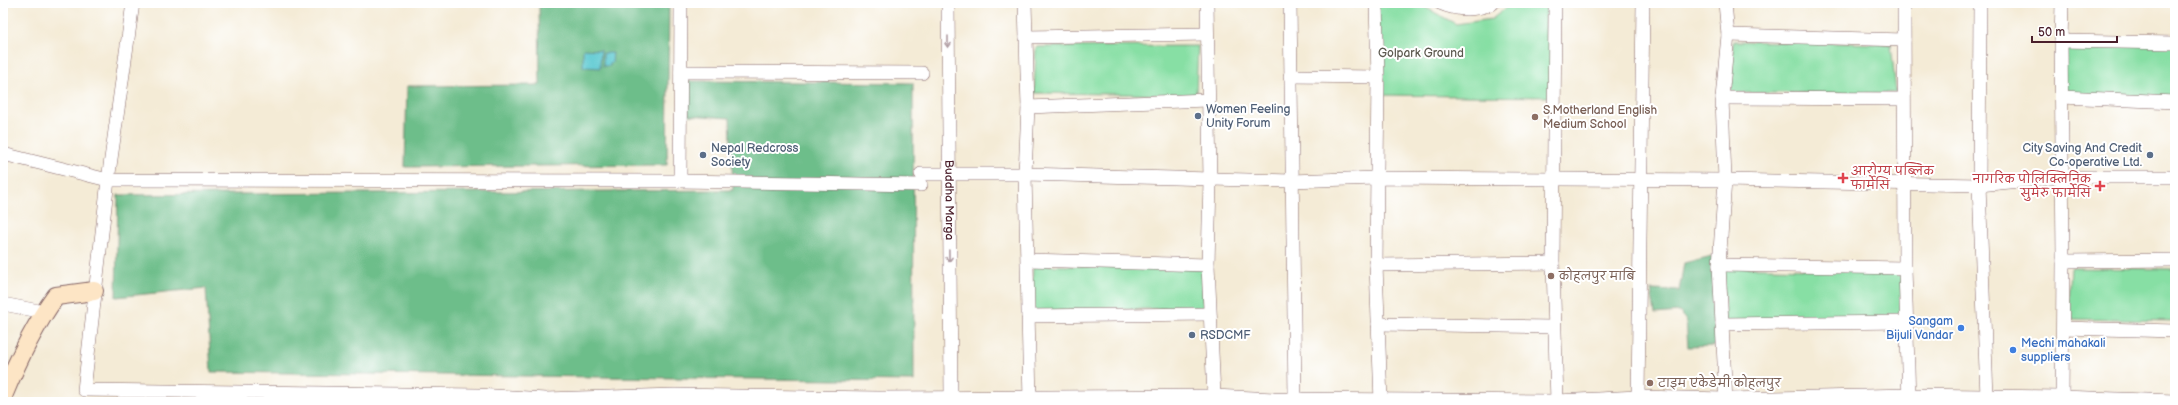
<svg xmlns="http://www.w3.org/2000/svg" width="2178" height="405" font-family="'Balsamiq Sans','Playpen Sans Deva',sans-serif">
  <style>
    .green { fill: #87dfa4; stroke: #687f68 }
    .forest { fill: #6dbe8a; stroke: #5c6e5a }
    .water { fill: #5cc9d1; stroke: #53747e }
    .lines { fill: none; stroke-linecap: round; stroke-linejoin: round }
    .street-casing { stroke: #866667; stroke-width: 14 }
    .secondary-casing { stroke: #866667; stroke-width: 20 }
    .street { stroke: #fff; stroke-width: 13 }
    .secondary { stroke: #fde5c5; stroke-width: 18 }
    .oneway { stroke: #ae9aa0 }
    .service-dot { fill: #5c6f8a; stroke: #fff; stroke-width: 1.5 }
    .education-dot { fill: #8d6e63; stroke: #fff; stroke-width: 1.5 }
    .health-dot { fill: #e0444e; stroke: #fff; stroke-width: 1.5 }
    .shop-dot { fill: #3f7fe0; stroke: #fff; stroke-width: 1.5 }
    .labels { text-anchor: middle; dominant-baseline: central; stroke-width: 4; stroke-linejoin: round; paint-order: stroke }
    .park-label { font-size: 12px; fill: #5c594f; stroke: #fff }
    .service-label { font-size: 12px; fill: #4e5e75; stroke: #fff; text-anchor: start }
    .education-label { font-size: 12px; fill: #785e54; stroke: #fff; text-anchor: start }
    .health-label { font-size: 12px; fill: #be3a42; stroke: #fff; text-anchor: start }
    .street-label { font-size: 12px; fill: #4a1f2b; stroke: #fff }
    .shop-label { font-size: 12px; fill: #366cbe; stroke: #fff; text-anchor: end }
  </style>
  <rect width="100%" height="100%" fill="#fff"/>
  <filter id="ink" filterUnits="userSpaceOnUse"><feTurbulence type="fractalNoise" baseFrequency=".025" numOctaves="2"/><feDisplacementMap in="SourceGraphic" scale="8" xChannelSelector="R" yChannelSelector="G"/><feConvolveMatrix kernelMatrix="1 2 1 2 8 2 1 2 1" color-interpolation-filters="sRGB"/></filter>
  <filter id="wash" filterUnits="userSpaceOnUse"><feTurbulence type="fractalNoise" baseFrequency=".012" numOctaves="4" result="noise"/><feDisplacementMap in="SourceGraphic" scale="16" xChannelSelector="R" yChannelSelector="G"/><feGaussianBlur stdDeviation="0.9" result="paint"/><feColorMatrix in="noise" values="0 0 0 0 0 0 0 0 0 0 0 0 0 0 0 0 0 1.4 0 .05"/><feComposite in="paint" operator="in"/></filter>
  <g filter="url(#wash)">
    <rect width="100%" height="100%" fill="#f4ebd6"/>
    <path class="green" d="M1378,3h39l39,21 36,-5 20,-16h41l1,94 -177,-2z
      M1733,41l158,3 5,49h-165z
      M2061,41l114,2v59l-114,-5z
      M1198,46l-2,49 -162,-2 2,-46z
      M1033,265l169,4 2,39 -173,3z
      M1723,267l179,4 2,48 -179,4z
      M2071,268l104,1v52l-107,-2z"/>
    <path class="forest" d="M539,3h130l-2,162 -262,2 2,-81 133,-1z
      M689,81l224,2 1,298 -703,-9 -5,-84 -90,9 2,-102 615,-5 -3,-72 -42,-3z
      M1712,256c9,28 10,62 2,90l-26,1 -2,-28 -7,-7 -24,2 -4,-24 28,1 5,-28z"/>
    <path class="water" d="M583,49l18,1 -1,18 -17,-1z
      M603,53h10l-1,10h-2v3h-7z"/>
  </g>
  <g filter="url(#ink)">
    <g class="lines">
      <defs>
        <g id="street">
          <path d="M133,3l-25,177 -24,210 394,5 68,4 128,-4 204,3 336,-2 60,3 283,2 81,-4 88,2 184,-4 151,2 114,4"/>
          <path id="s1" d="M948,3l3,394"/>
          <path d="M1025,3l3,104 -3,67 5,228"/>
          <path d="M1207,3l3,177 -2,85 6,131"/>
          <path d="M1290,3l5,396"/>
          <path d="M1376,3l2,74 -2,188 5,137"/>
          <path d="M1440,3c18,8 35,8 53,0"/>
          <path d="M1555,3l-2,260 4,139"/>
          <path d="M1725,3l3,32 -6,63 3,82 -6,85 7,137"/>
          <path d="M1904,3l1,265 4,134"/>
          <path d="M1980,3l-1,182 8,212"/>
          <path d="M1728,35l176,5"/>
          <path d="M1026,37l181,-3"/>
          <path d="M2061,41l114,2"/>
          <path d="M681,72l241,1"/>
          <path d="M1290,76l88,1"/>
          <path d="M2061,97l114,5"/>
          <path d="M1722,98l181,1"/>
          <path d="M1028,107l179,-7"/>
          <path d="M3,154l105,26 572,1 241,4"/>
          <path d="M921,174h104l266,7 85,-3 349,2 254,5 83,-8h113"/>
          <path d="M680,181l1,-178"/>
          <path d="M1028,260l180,5"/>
          <path d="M2063,261l112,-1"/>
          <path d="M1376,265l177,-2"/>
          <path d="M1719,265l186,3"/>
          <path d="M3,304l41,8"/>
          <path d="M1028,316l181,-2"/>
          <path d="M1378,324l176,3"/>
          <path d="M1722,324l184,-2"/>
          <path d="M2063,328l112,3"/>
          <path d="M1638,397l5,-394"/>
          <path d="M2062,402l1,-141 -2,-220 1,-38"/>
        </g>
        <path id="secondary" d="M3,396c14,-34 31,-70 53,-100l38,-5"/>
      </defs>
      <use href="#street" class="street-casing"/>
      <use href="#secondary" class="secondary-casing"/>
      <use href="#street" class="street"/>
      <use href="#secondary" class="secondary"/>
    </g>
    <defs><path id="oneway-shaft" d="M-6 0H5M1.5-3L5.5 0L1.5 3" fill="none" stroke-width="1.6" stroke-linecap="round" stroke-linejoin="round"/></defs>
    <g class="oneway">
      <use href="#oneway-shaft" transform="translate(948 42) rotate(90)"/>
      <use href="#oneway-shaft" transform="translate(949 256) rotate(89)"/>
    </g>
  </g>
  <g class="service-dot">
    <circle cx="1198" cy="116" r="4"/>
    <circle cx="703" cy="155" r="4"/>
    <circle cx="2150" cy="155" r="4"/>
    <circle cx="1192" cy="335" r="4"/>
  </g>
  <g class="education-dot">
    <circle cx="1535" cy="117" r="4"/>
    <circle cx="1551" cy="276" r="4"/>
    <circle cx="1650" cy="383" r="4"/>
  </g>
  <g class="health-dot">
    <path d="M1841 172h4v4h4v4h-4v4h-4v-4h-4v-4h4z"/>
    <path d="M2098 180h4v4h4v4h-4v4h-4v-4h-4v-4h4z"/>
  </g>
  <g class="shop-dot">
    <circle cx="1961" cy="328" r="4"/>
    <circle cx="2013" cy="350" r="4"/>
  </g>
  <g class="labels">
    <g class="park-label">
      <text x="1421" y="53">Golpark Ground</text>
    </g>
    <g class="service-label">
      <text x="1206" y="109">Women Feeling<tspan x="1206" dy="14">Unity Forum</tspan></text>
      <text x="711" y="148">Nepal Redcross<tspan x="711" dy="14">Society</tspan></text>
      <text x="2142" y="148" text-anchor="end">City Saving And Credit<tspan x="2142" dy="14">Co-operative Ltd.</tspan></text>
      <text x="1200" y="335">RSDCMF</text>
    </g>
    <g class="education-label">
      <text x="1543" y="110">S.Motherland English<tspan x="1543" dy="14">Medium School</tspan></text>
      <text x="1559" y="276">कोहलपुर माबि</text>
      <text x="1658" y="383">टाइम एकेडेमी कोहलपुर</text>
    </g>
    <g class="health-label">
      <text x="1851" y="171">आरोग्य पब्लिक<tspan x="1851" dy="14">फार्मेसि</tspan></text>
      <text x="2091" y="179" text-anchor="end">नागरिक पोलिक्लिनिक<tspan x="2091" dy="14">सुमेरु फार्मेसि</tspan></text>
    </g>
    <g class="street-label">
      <text stroke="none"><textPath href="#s1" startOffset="197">Buddha Marga</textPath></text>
    </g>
    <g class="shop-label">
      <text x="1953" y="321">Sangam<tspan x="1953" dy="14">Bijuli Vandar</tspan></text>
      <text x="2021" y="343" text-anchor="start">Mechi mahakali<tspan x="2021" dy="14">suppliers</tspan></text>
    </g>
  </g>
  <rect width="2178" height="405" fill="none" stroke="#fff" stroke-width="16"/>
  <path d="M2032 36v6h85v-6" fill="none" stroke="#4a1f2b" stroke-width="2"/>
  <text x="2038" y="36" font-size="12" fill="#4a1f2b" stroke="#ffffff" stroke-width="3" paint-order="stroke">50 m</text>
</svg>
